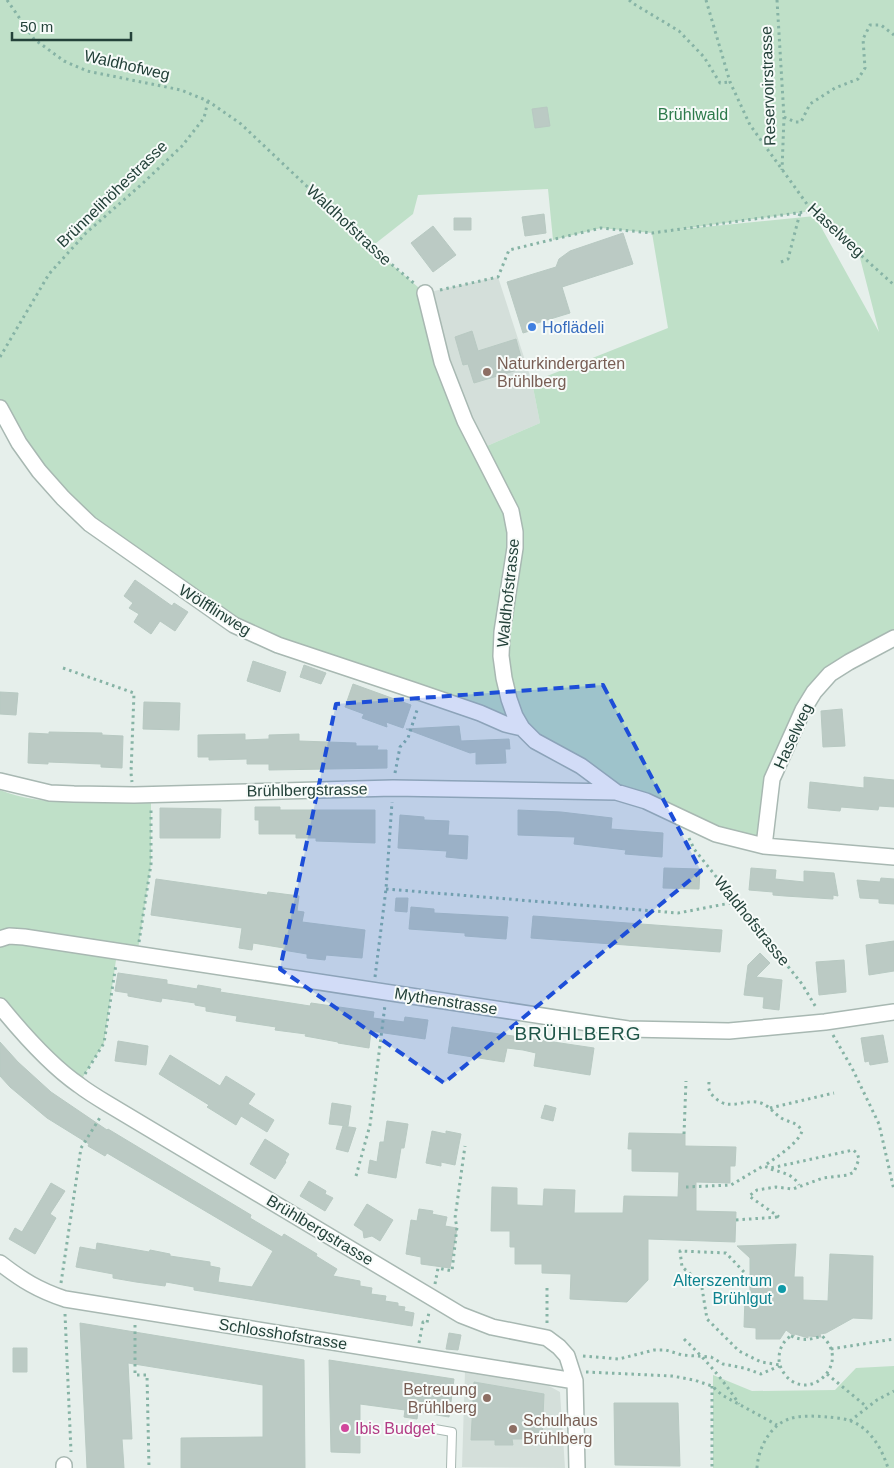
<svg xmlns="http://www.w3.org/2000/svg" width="894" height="1468" font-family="Helvetica,sans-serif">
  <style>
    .built { fill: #d4dfda }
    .green { fill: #bfe0c8; fill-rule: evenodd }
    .building { fill: #bbcac4; stroke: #b8c9c2 }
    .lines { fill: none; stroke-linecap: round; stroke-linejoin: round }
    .service-casing { stroke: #a8b8b2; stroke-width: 10 }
    .minor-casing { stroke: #a8b8b2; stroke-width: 18 }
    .path { stroke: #86b3a5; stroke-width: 3; stroke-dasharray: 2.5 4; stroke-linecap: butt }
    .service { stroke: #fff; stroke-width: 8 }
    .minor { stroke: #fff; stroke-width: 15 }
    .marked { fill: #1d4ed8; fill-opacity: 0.2; stroke: #1d4ed8; stroke-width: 4; stroke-dasharray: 10 6; stroke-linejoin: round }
    .shop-dot { fill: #3f7fe0; stroke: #f7fbf9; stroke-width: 2 }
    .education-dot { fill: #8d6e63; stroke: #f7fbf9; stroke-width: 2 }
    .culture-dot { fill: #0f9aa8; stroke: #f7fbf9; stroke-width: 2 }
    .hotel-dot { fill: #d1479c; stroke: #f7fbf9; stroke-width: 2 }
    .labels { text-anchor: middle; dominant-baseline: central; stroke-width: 4; stroke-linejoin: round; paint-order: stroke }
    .street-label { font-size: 16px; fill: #24423a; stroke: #f7fbf9 }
    .park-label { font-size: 16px; fill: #2d7a4b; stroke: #f7fbf9 }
    .shop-label { font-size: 16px; fill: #366cbe; stroke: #f7fbf9; text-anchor: start }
    .education-label { font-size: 16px; fill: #785e54; stroke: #f7fbf9; text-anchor: start }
    .culture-label { font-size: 16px; fill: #0d838f; stroke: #f7fbf9; text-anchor: end }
    .hotel-label { font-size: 16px; fill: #b23c85; stroke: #f7fbf9; text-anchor: start }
    .quarter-label { font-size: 19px; letter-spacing: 1px; fill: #1f5548; stroke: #f7fbf9 }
  </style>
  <rect width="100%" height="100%" fill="#e6efeb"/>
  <path class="built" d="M498,277l34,105 8,41 -60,26 -55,-156z
    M465,1371l84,15 11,6 5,76 -103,-1z"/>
  <path class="green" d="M0,0h894v638l-64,36 -58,105 -8,67 -85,-29 -144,-76 -279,-106 -193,-137 -63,-90zM548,189l5,51 48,-12 51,5 16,95 -136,54 8,41 -60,26 -55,-156 -54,-46 42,-33 5,-19zM812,211l45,35 22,86 -64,-116 -141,14z
    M0,790c48,19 101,11 151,3v71l-14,92 -20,-3 -13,90 -26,42 -78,-79z
    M894,1366v102h-181v-93l39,16 83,-1 21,-22z"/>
  <path class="building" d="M547,107l3,19 -15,2 -3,-19z
    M544,214l2,19 -21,3 -3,-19z
    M454,218h17v12h-17z
    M433,226l23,29 -23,17 -22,-29z
    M623,233l10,31 -71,23 8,26 -36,11 2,5 -13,4 -16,-51 49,-15 3,-8 11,-8z
    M472,331l6,20 38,-12 8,29 -50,15 -6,-19 -5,1 -8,-28z
    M135,580l37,26 2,-3 14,9 -13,19 -15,-10 -9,13 -17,-12 5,-8 -10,-6 4,-5 -9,-7z
    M253,661l33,11 -6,20 -33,-11z
    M304,665l22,8 -5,11 -21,-7z
    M353,684l58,21 -8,23 -17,-6 1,5 -25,-9 2,-4 -19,-7z
    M0,692l18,1 -2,22 -16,-1z
    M144,702l36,1 -1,27 -36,-1z
    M842,709l3,37 -22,1 -2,-36z
    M459,726l2,15 48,-2 1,10h-5l1,14 -30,1v-12l-6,1 -64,-24z
    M49,732l53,1v2l21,1 -1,32 -21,-1v-3l-53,-2v2l-20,-1 1,-30 20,1z
    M245,734v6l24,-1v-4l30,-1v7l57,2v3h22l-1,4h10v18l-118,2v-6h-22v-5l-38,1v-3h-11v-22z
    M864,777l30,3v27l-15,-1 -1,4 -37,-3 -1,4 -32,-3 2,-26 54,6z
    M255,807h25v3h95v33l-59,-2v-3h-20v-4h-37v-14h-4z
    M160,808l61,1 -1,29h-60z
    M518,810l43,2 51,6 -1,11 52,4 -1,24 -37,-3 1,-4 -52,-6 1,-7 -57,-2z
    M400,815l24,2v3l25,1 -1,14 20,1 -1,23 -21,-2 1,-6 -49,-3z
    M664,868l36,1 -1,20 -36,-1z
    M751,868l25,2 -1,9 29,3v-11l30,2 4,23 -5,-1v4l-48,-3 -12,-1v-3l-24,-2z
    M881,878l13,1v25l-15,-1v-4l-19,-1 -3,-18 23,2z
    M156,879l111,16 1,-3 31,4 -2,15 7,1 -2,10 63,8 -3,28 -36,-3 -1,5 -18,-2v-4l-24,-4 1,-2 -31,-5 -1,7 -13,-2 3,-20 -91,-13z
    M396,898h12l-1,14 -12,-1z
    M411,907l23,2v4l74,4 -2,22 -41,-3v-3l-56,-4z
    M533,916l189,14 -2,22 -189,-14z
    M894,941v30l-25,4 -3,-30z
    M760,953l10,10 -14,14 26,3 -3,30 -16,-2 1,-11 -20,-2 4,-30z
    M844,960l2,32 -27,3 -3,-33z
    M118,973l49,7v4l30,5 1,-4 23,4 -1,3 90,14 1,-3 63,9 -1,6 31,4 1,-5 23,3 -3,19 -54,-8 -2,17 -31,-5v-1l-33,-6 1,-2 -31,-4 1,-3 -40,-6 1,-5 -31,-5v-4l-11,-2v-2l-33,-5 -1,4 -33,-6v-3l-13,-2z
    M452,1027l142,21 -4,27 -56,-9 2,-13 -13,-3 -16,-2 -3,14 -56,-9z
    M883,1035l5,27 -18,3 -1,-4 -4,1 -4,-24z
    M118,1041l30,5 -2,19 -31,-4z
    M0,1042l18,20 33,30 56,38 1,-1 143,86 -1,3 32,19 2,-3 33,20 -1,2 21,13 -4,7 27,5v5l12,2 -1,6 15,2 -1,5 13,2v3l7,1 -1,4 10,2 -2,13 -218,-36v-3l-28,-5 -1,4 -29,-4 -23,-4v-4l-37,-7 4,-20 16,3 1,-7 52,9 1,-2 20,4v2l40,6v4l10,2 -2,14 34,5 21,-36 -166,-98 -2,3 -17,-10 1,-2 -42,-26 -37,-31 -10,-11z
    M170,1055l50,31 6,-10 29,18 -7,10 26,16 -7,12 -26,-16 -5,9 -29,-18 2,-2 -50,-31z
    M332,1103l19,3 -3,20 -19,-2z
    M545,1105l11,3 -3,13 -12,-3z
    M387,1121l21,3 -4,24h-3l-5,30 -28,-5 2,-13 7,2 3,-20h4z
    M343,1126l13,2 -8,24 -12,-3z
    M432,1131l14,3v-3l15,3 -6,31 -14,-3v4l-15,-3z
    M629,1133l56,1v12l51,1 -1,19h-5v17l-34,-1v29l40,1 -1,30 -87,-3v41l-21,22 -57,-3 1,-25 -29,-1v-9h-27v-17h-5v-16h-19l1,-44 25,1v17l26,1 1,-17 31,1 -1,23h49l1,-17 54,1 1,-25 -47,-1v-22h-4z
    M265,1139l24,15 -4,7 1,1 -11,17 -25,-15z
    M309,1181l17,10 -1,3 8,4 -8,13 -25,-15z
    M51,1183l14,8 -15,23 6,4 -21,36 -26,-15 6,-11 7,4z
    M367,1204l26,16 -13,21 -8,-5 -8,2 -1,-7 -9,-6z
    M419,1209l14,2 -1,3 15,3 -2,9 12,2 -7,40 -29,-4v-7l-15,-3 5,-34 6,1z
    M796,1244l-2,33h9v23l25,1 2,-47 43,2 -1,63 -19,-1 -27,15 -6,1 1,3 -13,-1v2l-13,-4 -1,2 -8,-6 -6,9h-24v-11l-12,-1 1,-31 5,1v-39l-13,-12z
    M80,1323l224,37 1,108h-124v-30l82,-1v-52l-135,-22 4,76h-10l2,29h-37z
    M449,1333l12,2 -3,15 -12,-1z
    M13,1348h14v24h-14z
    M329,1360l125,19 -5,38 -31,-5 -1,7 -13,-2 1,-7 -45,-6v49l-29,-1z
    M474,1382l70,12 -2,45h-30l1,6h-18v-5h-24z
    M614,1403h64l2,63 -65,-1z"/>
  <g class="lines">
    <defs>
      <path id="service" d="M435,1429l17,3 -1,36"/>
      <path id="minor" d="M425,293l17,69 23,59 46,90 4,21v16l-13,84 -1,24 3,22 5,21 6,17 7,12 13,13 46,25 35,26 30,9 70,33 48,12 130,11
        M0,408l19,35 20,28 24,27 27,26 144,101 44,20 135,45 67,23 25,11 17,4
        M0,781l50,12 24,1 60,1 259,-7 223,4
        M764,846l8,-67 31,-69 11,-18 16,-18 19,-12 45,-24
        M0,939l9,-3 15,1 604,92 101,2 96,-9 69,-10
        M0,1006c22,27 50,59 79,79 9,7 19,13 29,19l353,211 31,12 55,11 12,9 8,9 8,25 2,87
        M0,1263c22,17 38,27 65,36l510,82
        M64,1465v3"/>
    </defs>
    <use href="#service" class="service-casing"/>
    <use href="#minor" class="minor-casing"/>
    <path class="path" d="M7,0l27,39 30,22 23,10 94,19 27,11 33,23 130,123 44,37
      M629,0l5,4 45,27 25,26 16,26 10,-1
      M706,0l24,82 20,43 62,86 82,74
      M777,0l7,117 -2,53
      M784,117l11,5h6l9,-18 25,-16 23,-9 7,-11 -2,-29 7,-14h11l13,10
      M781,262l7,-3 12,-46
      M440,290l58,-13 11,-27 92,-22 51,5 160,-22
      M0,357l49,-83 37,-41 56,-49 40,-38 22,-28 4,-17
      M63,668l71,25 -3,80 1,9
      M395,773l5,-26 8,-9 10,-31
      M689,838l5,11 108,135 15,25
      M386,889l292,24 58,-11
      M139,942l12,-78v-55
      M375,977l11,-88 6,-87
      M833,1035l19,33 27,56 15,66
      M85,1074l19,-31 12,-79
      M709,1082c0,2 -1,5 0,7 1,6 11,14 17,15 12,2 23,-5 35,-1 9,3 14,12 22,16 8,4 14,3 19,12 -4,13 -27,27 -38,35
      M770,1108l64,-15
      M684,1134l2,-53
      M771,1169c12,4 22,5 28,16
      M356,1176l14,-51 15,-120
      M686,1187l45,-2 32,-19 7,2 10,-2 73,-16 4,3 2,6 -5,13 -6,3 -25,3 -30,11 -17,-2 -19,3 -8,6 30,21
      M736,1220l42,-3
      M744,1272l-18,-19 -46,-2 2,16 11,9 9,12 5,31 32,32 22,11 19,3
      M61,1283l20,-135 20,-32
      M435,1284l3,-16 14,3 5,-44 -2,-9 10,-72
      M65,1314l6,138
      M547,1323v-37
      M135,1325v50h12l2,93
      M791,1336c11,5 19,4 31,0 30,27 -12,67 -36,40 -4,-5 -7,-11 -7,-17 0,-10 4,-18 12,-23z
      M684,1339c22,21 38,39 55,65
      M419,1343l4,-21 4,1 2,-11
      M831,1349l63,-10
      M583,1356l36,3 35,-9h12l16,5 29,2 12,7 21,4 17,6 18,-8
      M586,1372l86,4 22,4 18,6 10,9 55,30
      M827,1374l40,33
      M712,1386v82
      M850,1421l27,-21 17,-9
      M757,1468c1,-19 13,-43 32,-49 11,-4 27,-3 39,-2 7,1 16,1 23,4 20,8 31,28 37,47"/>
    <use href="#service" class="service"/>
    <use href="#minor" class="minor"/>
  </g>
  <path class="marked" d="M603,685l98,186 -257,212 -164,-114 56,-265z"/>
  <circle class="shop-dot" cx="532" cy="327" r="5"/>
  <g class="education-dot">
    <circle cx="487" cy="372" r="5"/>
    <circle cx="487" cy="1398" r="5"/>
    <circle cx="513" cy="1429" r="5"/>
  </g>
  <circle class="culture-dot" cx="782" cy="1289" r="5"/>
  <circle class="hotel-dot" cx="345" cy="1428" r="5"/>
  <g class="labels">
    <g class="street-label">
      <text transform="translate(127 65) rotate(13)">Waldhofweg</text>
      <text transform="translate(768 86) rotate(-92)">Reservoirstrasse</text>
      <text transform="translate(112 194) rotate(-44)">Brünnelihöhestrasse</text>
      <text transform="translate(349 225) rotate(43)">Waldhofstrasse</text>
      <text transform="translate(836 230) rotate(43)">Haselweg</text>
      <text transform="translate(508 593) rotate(-84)">Waldhofstrasse</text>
      <text transform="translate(215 610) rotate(32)">Wölfflinweg</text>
      <text transform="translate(793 736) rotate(-65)">Haselweg</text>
      <text transform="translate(307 790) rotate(-1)">Brühlbergstrasse</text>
      <text transform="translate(752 921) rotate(51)">Waldhofstrasse</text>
      <text transform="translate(446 1001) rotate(9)">Mythenstrasse</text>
      <text transform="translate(320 1230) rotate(31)">Brühlbergstrasse</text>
      <text transform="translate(283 1334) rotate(9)">Schlosshofstrasse</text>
    </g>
    <g class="park-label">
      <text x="693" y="114">Brühlwald</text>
    </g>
    <g class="shop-label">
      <text x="542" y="327">Hoflädeli</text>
    </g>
    <g class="education-label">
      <text x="497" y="363">Naturkindergarten<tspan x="497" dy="18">Brühlberg</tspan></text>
      <text x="477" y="1389" text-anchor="end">Betreuung<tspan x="477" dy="18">Brühlberg</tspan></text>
      <text x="523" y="1420">Schulhaus<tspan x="523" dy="18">Brühlberg</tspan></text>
    </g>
    <g class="culture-label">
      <text x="772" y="1280">Alterszentrum<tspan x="772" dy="18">Brühlgut</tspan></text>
    </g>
    <g class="hotel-label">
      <text x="355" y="1428">Ibis Budget</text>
    </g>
    <g class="quarter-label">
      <text x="578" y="1033">BRÜHLBERG</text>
    </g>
  </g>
  <path d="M12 32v8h119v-8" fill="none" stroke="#24423a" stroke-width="2.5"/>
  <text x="20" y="32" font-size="15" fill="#24423a" stroke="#f7fbf9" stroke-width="4" paint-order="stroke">50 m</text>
</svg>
